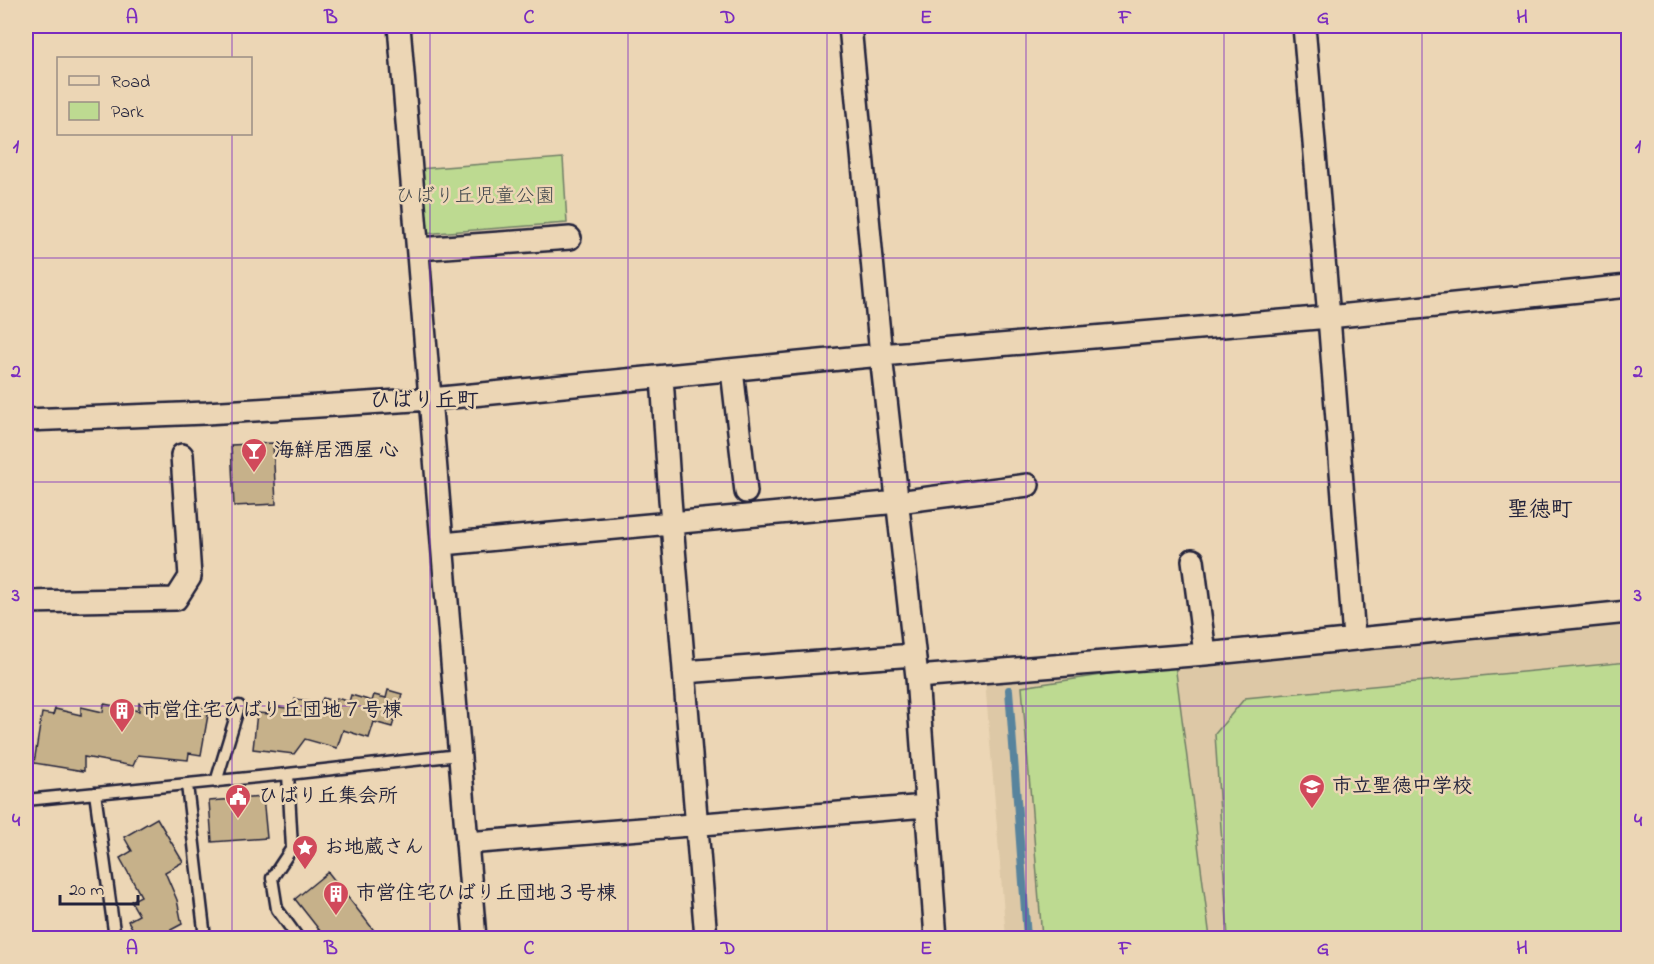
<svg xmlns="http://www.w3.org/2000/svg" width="1654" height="964" font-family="'Indie Flower','Klee One',sans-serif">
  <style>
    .built { fill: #ddc8a6 }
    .green { fill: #bdda91; stroke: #707e66; stroke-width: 1.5 }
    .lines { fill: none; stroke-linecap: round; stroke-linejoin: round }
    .stream { stroke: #59849d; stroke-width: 8 }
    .building { fill: #c6b18a; stroke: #22223b; stroke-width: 1.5 }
    .lane-casing { stroke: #22223b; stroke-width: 15 }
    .street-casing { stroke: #22223b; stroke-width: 26 }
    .lane { stroke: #ecd6b5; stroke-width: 10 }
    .street { stroke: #ecd6b5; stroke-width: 21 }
    .grid { fill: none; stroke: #7b2cbf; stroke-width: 1.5; stroke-opacity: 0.55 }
    .labels { text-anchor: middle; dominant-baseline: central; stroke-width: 5; stroke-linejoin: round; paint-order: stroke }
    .park-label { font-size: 20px; fill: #41474c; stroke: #ecd6b5 }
    .poi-label { font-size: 20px; font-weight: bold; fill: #22223b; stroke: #ecd6b5; text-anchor: start }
    .quarter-label { font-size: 22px; font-weight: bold; fill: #22223b; stroke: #ecd6b5 }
    .neatline { fill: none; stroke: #7b2cbf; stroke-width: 2 }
    .grid-label { font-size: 20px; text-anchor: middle; font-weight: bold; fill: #7b2cbf }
  </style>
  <rect width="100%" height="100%" fill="#ecd6b5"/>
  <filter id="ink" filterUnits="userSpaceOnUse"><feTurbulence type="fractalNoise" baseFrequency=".0167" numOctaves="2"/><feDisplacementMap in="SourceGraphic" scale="12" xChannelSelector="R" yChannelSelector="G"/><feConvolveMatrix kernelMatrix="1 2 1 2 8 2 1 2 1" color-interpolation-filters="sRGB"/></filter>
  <g filter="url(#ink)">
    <path class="built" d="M1628,624v314h-622l-21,-257z"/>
    <path class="green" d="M563,158l4,65 -144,11 -5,-65z
      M1628,662v276h-400l-13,-204 30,-36z
      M1175,664l35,274h-168l-20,-251z"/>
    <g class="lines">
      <path class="stream" d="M1009,690l18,248"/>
    </g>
    <path class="building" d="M273,443l3,61 -42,2 -3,-61z
      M388,690l14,4 -10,33 -18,-5 -5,16 -26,-8 -6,18 -32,-9 -11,15 -41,-5 4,-36 13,1 1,-8 23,3 1,-10 26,3 2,-4 13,4 1,-4 12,4 2,-7 21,6 2,-6 12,3z
      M162,701l47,8 -8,46 -12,-2 -1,7 -50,-5 -5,11 -49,-9v14l-50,-8 8,-50 11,2 2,-6 26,6v-8l22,5 1,-8 35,7v-8l21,8z
      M263,797l4,41 -55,4 -3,-41z
      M157,818l26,44 -18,10 12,28 5,24 -15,8 1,6h-30l-10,-17 11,-6 -8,-14 10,-5 -21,-38 12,-7 -8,-14z
      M328,872l52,66h-46l-2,-3 -8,1 -29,-37z"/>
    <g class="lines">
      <defs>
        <path id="lane" d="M216,782l23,-76
          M187,785l18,153
          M95,793l20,145
          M26,800l262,-26
          M298,938l-21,-29 -5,-31 20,-30 -4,-74 171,-19"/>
        <path id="street" d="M399,26l76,912
          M850,26l31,329 36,322 19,261
          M1304,26l25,291 25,321
          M418,249l152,-11
          M732,370l14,122
          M662,377l8,122 36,439
          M26,420l180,-7 225,-14 450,-44 448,-38 299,-31
          M443,544l455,-42 130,-17
          M1193,560l12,94
          M26,602l150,-3 14,-22 -8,-122
          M684,672l230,-17
          M917,677l288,-23 423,-42
          M467,843l459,-37"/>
      </defs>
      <use href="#lane" class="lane-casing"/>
      <use href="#street" class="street-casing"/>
      <use href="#lane" class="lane"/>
      <use href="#street" class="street"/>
    </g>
  </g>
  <path class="grid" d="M232,26v32M430,26v912M628,26v912M827,26v912M1026,26v912M1224,26v912M1422,26v912M232,134v804M26,258h1602M26,482h1602M26,706h1602"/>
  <defs>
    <symbol id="bar-pin" viewBox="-11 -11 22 30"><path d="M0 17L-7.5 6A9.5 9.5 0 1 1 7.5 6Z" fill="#d1495b" stroke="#ecd6b5"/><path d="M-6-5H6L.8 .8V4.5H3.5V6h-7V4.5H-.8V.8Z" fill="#fff"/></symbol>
    <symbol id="building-pin" viewBox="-11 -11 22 30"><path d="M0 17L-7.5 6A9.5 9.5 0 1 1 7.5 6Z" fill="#d1495b" stroke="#ecd6b5"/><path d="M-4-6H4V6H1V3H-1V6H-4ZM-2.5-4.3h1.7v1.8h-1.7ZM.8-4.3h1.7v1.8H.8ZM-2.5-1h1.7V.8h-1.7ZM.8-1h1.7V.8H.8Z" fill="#fff"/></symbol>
    <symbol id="school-pin" viewBox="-11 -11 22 30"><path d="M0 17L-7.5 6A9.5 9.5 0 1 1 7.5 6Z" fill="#d1495b" stroke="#ecd6b5"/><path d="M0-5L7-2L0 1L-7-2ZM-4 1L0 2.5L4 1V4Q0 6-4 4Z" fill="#fff"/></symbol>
    <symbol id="civic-pin" viewBox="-11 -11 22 30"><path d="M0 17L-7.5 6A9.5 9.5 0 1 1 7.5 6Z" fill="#d1495b" stroke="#ecd6b5"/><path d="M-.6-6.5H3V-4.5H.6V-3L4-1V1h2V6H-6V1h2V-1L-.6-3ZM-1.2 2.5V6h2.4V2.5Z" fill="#fff"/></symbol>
    <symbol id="sight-pin" viewBox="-11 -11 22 30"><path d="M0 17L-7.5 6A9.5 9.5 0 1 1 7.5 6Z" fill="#d1495b" stroke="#ecd6b5"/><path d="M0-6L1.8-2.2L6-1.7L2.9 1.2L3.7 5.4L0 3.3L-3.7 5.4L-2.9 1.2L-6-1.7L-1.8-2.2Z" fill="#fff"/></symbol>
  </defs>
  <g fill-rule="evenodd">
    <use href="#bar-pin" x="239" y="436" width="30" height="40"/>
    <use href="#building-pin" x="107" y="696" width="30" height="40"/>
    <use href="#school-pin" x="1297" y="772" width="30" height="40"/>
    <use href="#civic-pin" x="223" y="782" width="30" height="40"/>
    <use href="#sight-pin" x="290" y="833" width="30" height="40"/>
    <use href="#building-pin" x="321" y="879" width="30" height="40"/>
  </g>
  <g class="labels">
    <g class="park-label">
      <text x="475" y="197">ひばり丘児童公園</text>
    </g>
    <g class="poi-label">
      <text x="274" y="451">海鮮居酒屋 心</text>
      <text x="142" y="711">市営住宅ひばり丘団地７号棟</text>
      <text x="1332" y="787">市立聖徳中学校</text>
      <text x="258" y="797">ひばり丘集会所</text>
      <text x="324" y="848">お地蔵さん</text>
      <text x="356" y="894">市営住宅ひばり丘団地３号棟</text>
    </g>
    <g class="quarter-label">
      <text x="424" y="402">ひばり丘町</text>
      <text x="1540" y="511">聖徳町</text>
    </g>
  </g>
  <rect width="1654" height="964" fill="none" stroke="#ecd6b5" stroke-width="66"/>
  <rect x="57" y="57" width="195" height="78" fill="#ecd6b5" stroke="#9b8e84" stroke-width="1.5"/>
  <rect x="69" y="76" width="30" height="9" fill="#ecd6b5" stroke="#9b8e84" stroke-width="1.5"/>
  <text x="111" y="87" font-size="18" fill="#22223b">Road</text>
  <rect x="69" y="102" width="30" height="18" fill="#bdda91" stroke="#9b8e84" stroke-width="1.5"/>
  <text x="111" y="117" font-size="18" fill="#22223b">Park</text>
  <path d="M60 895v9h78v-9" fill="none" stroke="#22223b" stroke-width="3"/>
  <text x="69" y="895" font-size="18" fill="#22223b" stroke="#ecd6b5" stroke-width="4.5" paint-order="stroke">20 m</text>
  <rect x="33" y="33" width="1588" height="898" class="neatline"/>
  <g class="grid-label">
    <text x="132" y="23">A</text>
    <text x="331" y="23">B</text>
    <text x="529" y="23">C</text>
    <text x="728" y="23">D</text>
    <text x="926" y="23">E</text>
    <text x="1125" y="23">F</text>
    <text x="1323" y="23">G</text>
    <text x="1522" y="23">H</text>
    <text x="16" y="152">1</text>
    <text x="1638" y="152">1</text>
    <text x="16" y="377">2</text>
    <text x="1638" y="377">2</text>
    <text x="16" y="601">3</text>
    <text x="1638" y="601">3</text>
    <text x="16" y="826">4</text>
    <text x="1638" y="826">4</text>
    <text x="132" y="954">A</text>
    <text x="331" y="954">B</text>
    <text x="529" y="954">C</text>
    <text x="728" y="954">D</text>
    <text x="926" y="954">E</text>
    <text x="1125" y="954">F</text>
    <text x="1323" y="954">G</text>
    <text x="1522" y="954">H</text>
  </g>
</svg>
